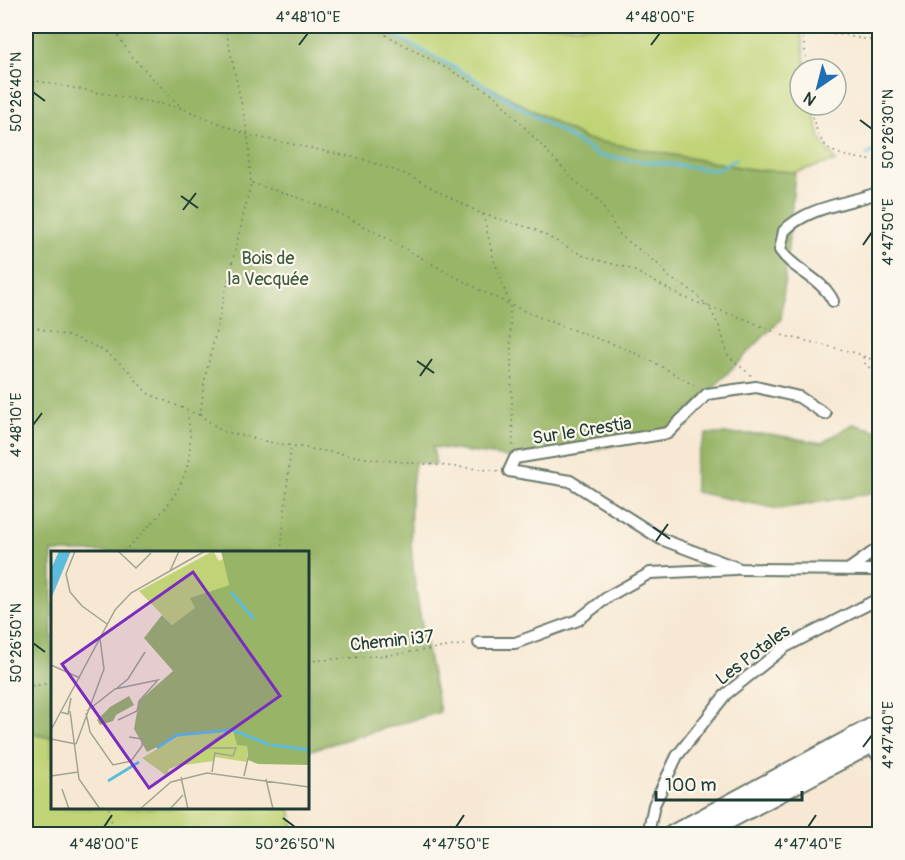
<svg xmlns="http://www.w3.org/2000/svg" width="905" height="860" font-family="Pangolin,sans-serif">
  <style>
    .green { fill: #c0d376; stroke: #708855; stroke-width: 1.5 }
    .forest { fill: #98b567; stroke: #5c794e; stroke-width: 1.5 }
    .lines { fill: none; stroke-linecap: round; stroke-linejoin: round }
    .stream { stroke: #5dbcdc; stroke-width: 3 }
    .street-casing { stroke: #6b796c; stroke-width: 14 }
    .primary-casing { stroke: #6b796c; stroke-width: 20 }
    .path { stroke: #6b796c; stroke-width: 1.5; stroke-dasharray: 1.5 4.5; stroke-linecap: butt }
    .street { stroke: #fff; stroke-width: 10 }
    .primary { stroke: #fff; stroke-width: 16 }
    .ticks { fill: none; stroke: #1f3d34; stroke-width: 2 }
    .labels { text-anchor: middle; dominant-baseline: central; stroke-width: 4.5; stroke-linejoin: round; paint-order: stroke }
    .park-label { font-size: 18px; fill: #3f5b41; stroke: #fbf7ec }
    .street-label { font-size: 18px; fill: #1f3d34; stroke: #fbf7ec }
    .inset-river { fill: none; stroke: #5dbcdc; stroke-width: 3 }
    .inset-road { fill: none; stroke: #a1a493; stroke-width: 1.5 }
    .view { fill: #7b2cbf; fill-opacity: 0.15; stroke: #7b2cbf; stroke-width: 3 }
    .inset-edge { fill: none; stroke: #1f3d34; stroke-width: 3 }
    .neatline { fill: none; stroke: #1f3d34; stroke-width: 2 }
    .ticks-label { font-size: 15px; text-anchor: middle; fill: #1f3d34 }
  </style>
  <rect width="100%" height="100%" fill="#fbf7ec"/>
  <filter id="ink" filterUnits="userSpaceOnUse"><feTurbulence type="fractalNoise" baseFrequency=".0167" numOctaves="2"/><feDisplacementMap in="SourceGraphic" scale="12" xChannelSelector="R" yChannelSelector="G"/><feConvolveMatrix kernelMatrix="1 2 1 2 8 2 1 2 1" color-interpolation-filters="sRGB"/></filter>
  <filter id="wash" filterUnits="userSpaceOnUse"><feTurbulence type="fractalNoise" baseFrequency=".008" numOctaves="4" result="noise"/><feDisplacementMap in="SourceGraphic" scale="24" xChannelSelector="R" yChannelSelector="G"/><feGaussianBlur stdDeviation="1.35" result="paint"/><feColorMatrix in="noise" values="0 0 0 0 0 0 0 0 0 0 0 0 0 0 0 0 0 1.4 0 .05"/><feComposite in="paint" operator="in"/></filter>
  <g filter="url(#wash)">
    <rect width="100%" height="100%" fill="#f7e8d3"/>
    <path class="green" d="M378,26h422l6,43h-6v36h13l7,33 16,23 -41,11 -40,-2 -170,-31z
      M26,733l26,5v70h238l5,26h-269z"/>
    <path class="forest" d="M26,26h352l207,113 170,31 40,2 -14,147 -113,114 -93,21 -60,4 -82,-11 3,18 -21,-3c-14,89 7,163 25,250l-132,39v-199h-256v186l-26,-5z
      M853,424l26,7v61l-100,17 -84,-17v-29l11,-29h63l53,9z"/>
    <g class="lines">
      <path class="stream" d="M378,26l90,49 132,81 116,14 20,-11
        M867,155l13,-8"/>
    </g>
  </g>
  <g filter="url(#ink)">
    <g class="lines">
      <defs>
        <path id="street" d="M800,26l1,1
          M833,301c-11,-23 -39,-30 -53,-51l4,-19c24,-25 64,-27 96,-39
          M825,414l-26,-17 -43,-10 -49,7 -39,39 -153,25 -6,13 61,10 91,58 79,30 132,1 8,-2
          M848,570l32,-23
          M479,643h36l63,-23 31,-24 41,-23 85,-4
          M868,742l12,17
          M648,834l6,-29 23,-49 49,-62 59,-47 95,-49"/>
        <path id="primary" d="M672,834l208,-112
          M703,834l177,-94"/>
      </defs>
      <use href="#street" class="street-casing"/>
      <use href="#primary" class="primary-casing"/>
      <path class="path" d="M112,26l19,30 50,51
        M225,26l23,109 3,48 -46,195 -5,37 22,16 47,11 104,17 127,12
        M370,26l123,68 81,86 25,20 21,35 39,30 11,13 21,12 18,17 11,21 8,28 25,21
        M810,29l70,13
        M803,38l5,31
        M26,79l156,29 66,27 114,24 43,15 77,40 52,15 50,27 47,13 52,28 26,10 34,11 38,17 75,18 24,10
        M810,105c11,53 22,48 70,57
        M252,183c30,10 61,18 90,32 58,28 111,64 169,90 35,16 71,28 107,41 28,10 55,27 80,42
        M483,214l10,43 17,48 3,143
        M26,325l50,13 27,12 23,18 21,25 52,22
        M863,357l3,9 14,6
        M123,552c44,-43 78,-73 64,-139
        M281,552l10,-106
        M308,661l81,-6 79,-11
        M26,687l26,-4
        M109,808l5,26"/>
      <use href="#street" class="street"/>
      <use href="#primary" class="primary"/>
    </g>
  </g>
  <path class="ticks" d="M299,45l9,-12M651,45l9,-12M33,92l12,9M860,120l12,9M181,196l17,12M183,210l13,-17M863,245l9,-13M417,361l17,12M420,376l12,-17M33,425l9,-12M653,527l17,12M656,541l12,-17M33,643l12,9M863,747l9,-12M283,818l12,9M104,827l8,-12M456,827l8,-12M808,827l8,-12"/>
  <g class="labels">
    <g class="park-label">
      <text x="268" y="258">Bois de<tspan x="268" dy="21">la Vecquée</tspan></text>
    </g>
    <g class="street-label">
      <text transform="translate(582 431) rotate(-9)">Sur le Crestia</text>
      <text transform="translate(392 641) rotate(-6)">Chemin i37</text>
      <text transform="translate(753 655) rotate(-37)">Les Potales</text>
    </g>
  </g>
  <g transform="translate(51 551)">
    <rect width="258" height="258" fill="#f7e8d3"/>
    <path d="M162,0l6,10 4,-2 6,26 -38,13 5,10 -24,17 -33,-34zM182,179l14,16v16l-32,-5 -1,4 -37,5 -8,3 -2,7 -25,-18 39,-23z" fill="#c0d376"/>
    <path d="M170,0h88v214l-51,-1 -10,-4 -1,-14 -10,-1 -4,-15 -52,5 -34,17 -13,-23 5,-28 34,-30 -29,-33 18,-23 10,10 23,-17 -5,-10 39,-13zM78,145l5,9 -18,10 -3,6 -13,4 -3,-5 13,-13z" fill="#98b567"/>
    <path d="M8,0h12l-20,48v-30z" fill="#5dbcdc"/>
    <path class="inset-river" d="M180,41l23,27M221,194l37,5M106,197l20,-13 56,-5 37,15M57,230l31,-19"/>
    <path class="inset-road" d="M24,0l-9,23 4,18 12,14 25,18M67,0l18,17 15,-15M119,20l9,-20M0,114l29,13M66,137l11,-9 17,-27M19,160l9,68 21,30M36,160l28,-22 43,-9 -19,21 -2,10 -19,9M9,161l8,2 3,-16M35,162l4,19 23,33 18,-4 11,-15v-7l-13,-2M0,179l64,-120 16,-17 74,-42M0,188l25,5M25,193l28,-75 -4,-30M164,202l18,3 3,-8h-32l17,-13M161,221l3,-20M0,225l27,-4M193,225l5,-22M130,226l7,32M215,228l7,30M11,238l7,20M89,258l31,-27 36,-9 102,14M119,258l13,-14"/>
    <path class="view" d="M142,21l87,124 -131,92 -87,-124z"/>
    <rect width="258" height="258" class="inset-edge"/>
  </g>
  <rect width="905" height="860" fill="none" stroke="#fbf7ec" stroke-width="66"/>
  <g transform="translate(818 87) rotate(215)"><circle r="28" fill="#fbf7ec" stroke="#a3ada2" stroke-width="1.5"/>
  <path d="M0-4.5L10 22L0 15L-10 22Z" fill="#1f6fb2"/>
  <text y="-9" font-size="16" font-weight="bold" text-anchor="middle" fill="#1f3d34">N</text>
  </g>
  <path d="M656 791v9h146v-9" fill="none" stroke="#1f3d34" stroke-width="3"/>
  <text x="665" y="791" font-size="18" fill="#1f3d34" stroke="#fbf7ec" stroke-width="4.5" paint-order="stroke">100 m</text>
  <rect x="33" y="33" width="839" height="794" class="neatline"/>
  <g class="ticks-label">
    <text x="308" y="22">4°48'10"E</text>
    <text x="660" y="22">4°48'00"E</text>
    <text transform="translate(16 92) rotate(-90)" y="5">50°26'40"N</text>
    <text transform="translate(888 129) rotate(-90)" y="5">50°26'30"N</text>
    <text transform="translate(888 232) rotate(-90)" y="5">4°47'50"E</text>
    <text transform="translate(16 425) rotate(-90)" y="5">4°48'10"E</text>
    <text transform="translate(16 643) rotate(-90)" y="5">50°26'50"N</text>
    <text transform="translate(888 735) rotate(-90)" y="5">4°47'40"E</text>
    <text x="104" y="849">4°48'00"E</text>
    <text x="295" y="849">50°26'50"N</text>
    <text x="456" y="849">4°47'50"E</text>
    <text x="808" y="849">4°47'40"E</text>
  </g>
</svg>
